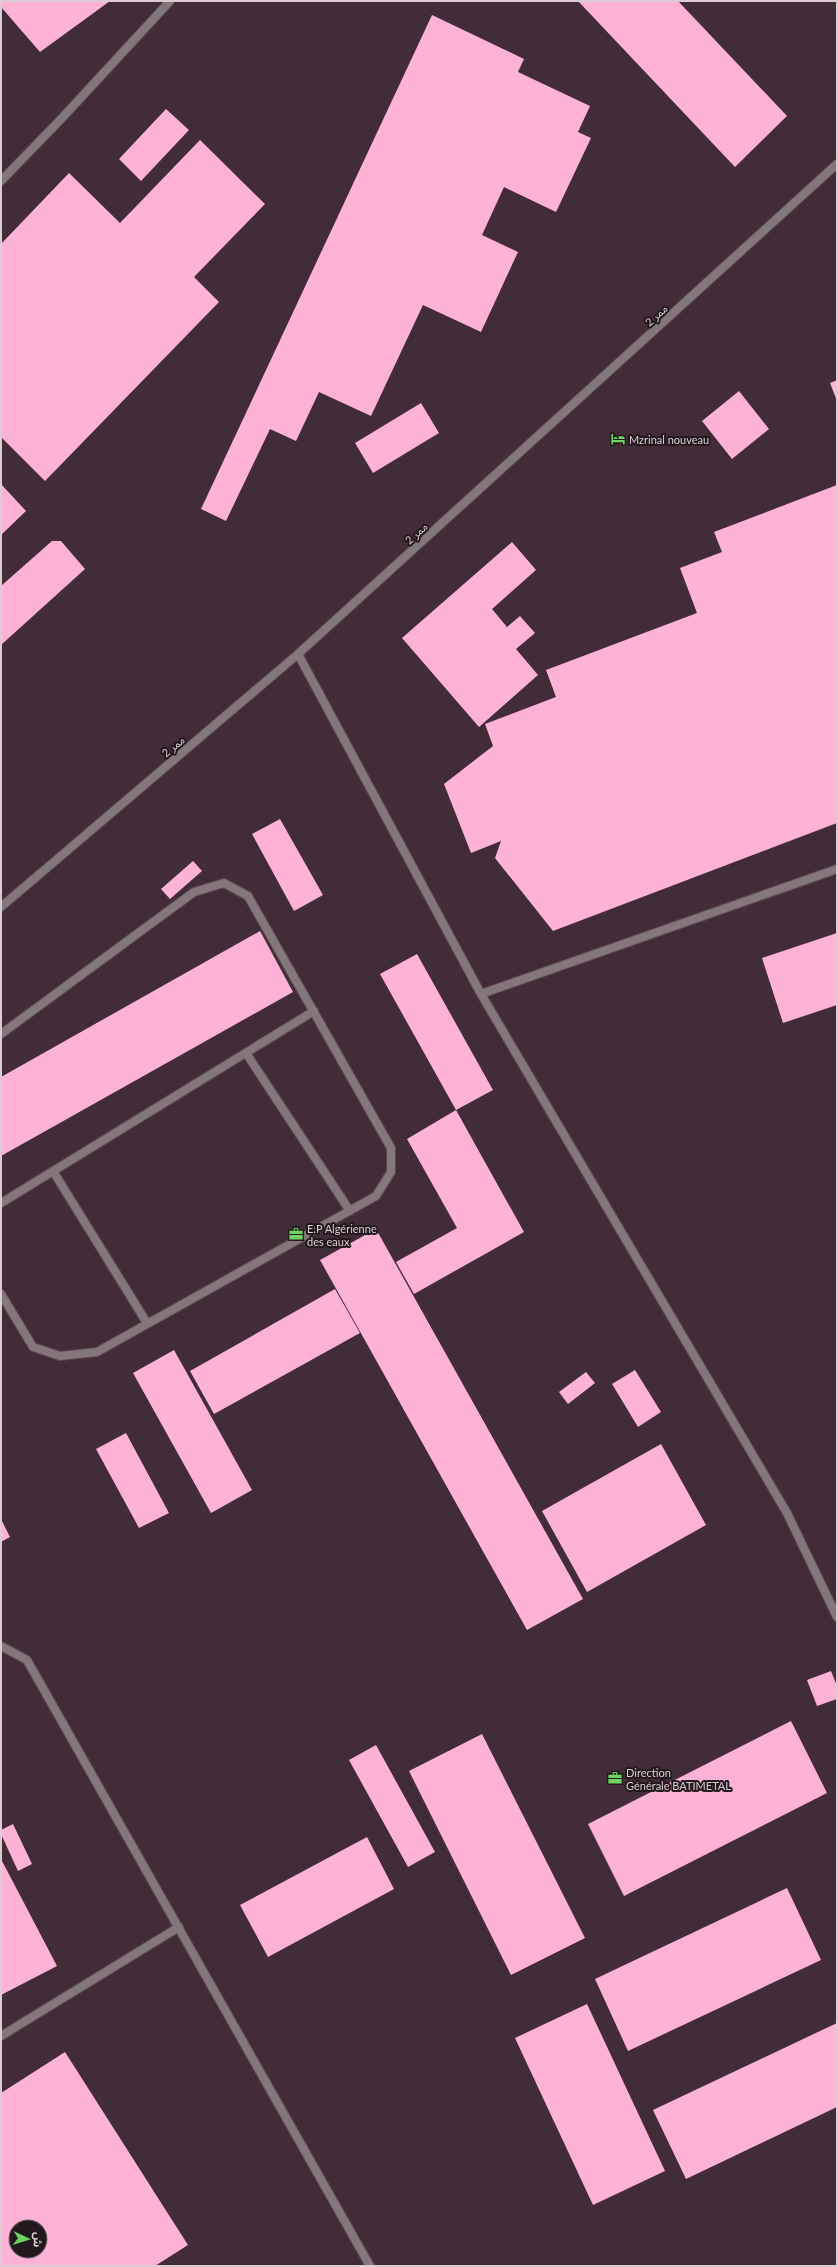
<svg xmlns="http://www.w3.org/2000/svg" width="838" height="2267" font-family="Lato,'Noto Sans Arabic',sans-serif">
  <style>
    .building { fill: #feb2d6; fill-rule: evenodd }
    .lines { fill: none; stroke-linecap: round; stroke-linejoin: round }
    .lane-casing { stroke: #5e4953; stroke-width: 10 }
    .lane { stroke: #83777c; stroke-width: 8 }
    .labels { text-anchor: middle; dominant-baseline: central; stroke-width: 4; stroke-linejoin: round; paint-order: stroke }
    .street-label { font-size: 11px; fill: #dbcdd3; stroke: #22181d }
    .poi-label { font-size: 11px; fill: #dbcdd3; stroke: #22181d; text-anchor: start }
  </style>
  <rect width="100%" height="100%" fill="#422c37"/>
  <path class="building" d="M1,1h109l-70,51 -39,-45z
    M578,1h100l109,115 -52,51z
    M432,15l92,44 -6,13 72,34 -12,26 13,6 -35,74 -52,-25 -22,48 36,17 -37,80 -58,-27 -52,111 -52,-24 -23,49 -26,-12 -44,92 -25,-12z
    M166,109l23,21 -48,51 -22,-22z
    M200,140l65,64 -71,73 25,25 -174,179 -44,-44v-193l68,-71 51,50z
    M837,380v21l-7,-18z
    M739,391l30,38 -37,30 -30,-38z
    M421,403l18,30 -66,40 -18,-30z
    M1,484l25,27 -25,24z
    M837,485v338l-284,108 -58,-73 6,-17 -30,12 -27,-69 49,-38 -8,-22 71,-27 -10,-27 151,-57 -17,-45 42,-16 -8,-20z
    M52,541h9l24,28 -84,76v-59z
    M512,542l24,28 -44,39 15,18 13,-11 15,17 -19,16 22,26 -59,52 -77,-89z
    M280,819l43,76 -29,16 -42,-77z
    M193,861l9,10 -32,28 -9,-10z
    M260,931l33,61 -292,164v-79z
    M837,933v72l-54,18 -21,-65z
    M417,954l76,136 -37,20 -76,-136z
    M456,1110l68,122 -110,62 -18,-32 61,-34 -50,-89z
    M376,1229l207,370 -56,31 -207,-370z
    M335,1289l25,44 -146,81 -24,-43z
    M174,1350l78,140 -41,23 -78,-140z
    M635,1370l26,42 -23,15 -26,-43z
    M586,1372l9,11 -27,21 -9,-12z
    M126,1433l43,80 -30,15 -43,-79z
    M661,1444l45,81 -119,67 -45,-81z
    M1,1519l9,18 -9,5z
    M831,1671l6,15v13l-20,7 -10,-26z
    M791,1721l36,72 -203,103 -36,-72z
    M482,1734l103,204 -74,37 -102,-204z
    M376,1745l59,107 -27,15 -59,-107z
    M13,1824l19,40 -14,7 -17,-37v-4z
    M367,1837l27,52 -126,68 -28,-52z
    M1,1859l56,107 -56,29z
    M787,1888l34,72 -193,91 -33,-72z
    M587,2004l78,167 -72,34 -78,-167z
    M837,2023v84l-151,72 -33,-69z
    M65,2052l123,193 -33,21h-154v-173zM16,2227h24v24h-24z"/>
  <g class="lines">
    <defs>
      <path id="lane" d="M1,181l62,-64 107,-116
        M298,654l183,340 306,519 50,104
        M1,907l297,-253 539,-490
        M481,994l356,-125
        M1,1034l193,-142 30,-9 24,13 143,252v24l-15,24 -279,156 -37,4 -27,-9 -32,-53
        M246,1053l104,158
        M53,1171l94,152
        M1,1203l313,-192
        M1,1646l26,14 343,606
        M1,2036l178,-109"/>
    </defs>
    <use href="#lane" class="lane-casing"/>
    <use href="#lane" class="lane"/>
  </g>
  <defs>
    <symbol id="hotel-bare" viewBox="-9 -9 18 18"><path d="M-6-4.5h1.5V1H6V5H4.5V3h-9V5H-6ZM-4 0a1.8 1.8 0 1 1 3.6 0ZM.5 0V-2.5h3Q6-2.5 6 0Z" fill="#6ed360" stroke="#22181d" stroke-width="2.5" paint-order="stroke"/></symbol>
    <symbol id="office-bare" viewBox="-9 -9 18 18"><path d="M-6-3h4V-5.5h4V-3h4V5H-6ZM-1-4.5V-3h2v-1.5ZM-6 0V1H6V0Z" fill="#6ed360" stroke="#22181d" stroke-width="2.5" paint-order="stroke"/></symbol>
  </defs>
  <g fill-rule="evenodd">
    <use href="#hotel-bare" x="608" y="429" width="20" height="20"/>
    <use href="#office-bare" x="286" y="1224" width="20" height="20"/>
    <use href="#office-bare" x="605" y="1768" width="20" height="20"/>
  </g>
  <g class="labels">
    <g class="street-label">
      <text transform="translate(656 315) rotate(-42)">ممر 2</text>
      <text transform="translate(416 533) rotate(-42)">ممر 2</text>
      <text transform="translate(173 746) rotate(-40)">ممر 2</text>
    </g>
    <g class="poi-label">
      <text x="629" y="439">Mzrinal nouveau</text>
      <text x="307" y="1228">E.P Algérienne<tspan x="307" dy="13">des eaux</tspan></text>
      <text x="626" y="1772">Direction<tspan x="626" dy="13">Générale BATIMETAL</tspan></text>
    </g>
  </g>
  <rect width="838" height="2267" fill="none" stroke="#dbcdd3" stroke-width="4"/>
  <g transform="translate(28 2239) rotate(94)"><circle r="19" fill="#22181d" stroke="#6c6066"/>
  <path d="M0-3L7 15L0 10L-7 15Z" fill="#6ed360"/>
  <text y="-6" font-size="11" font-weight="bold" text-anchor="middle" fill="#dbcdd3">ش</text>
  </g>
</svg>
